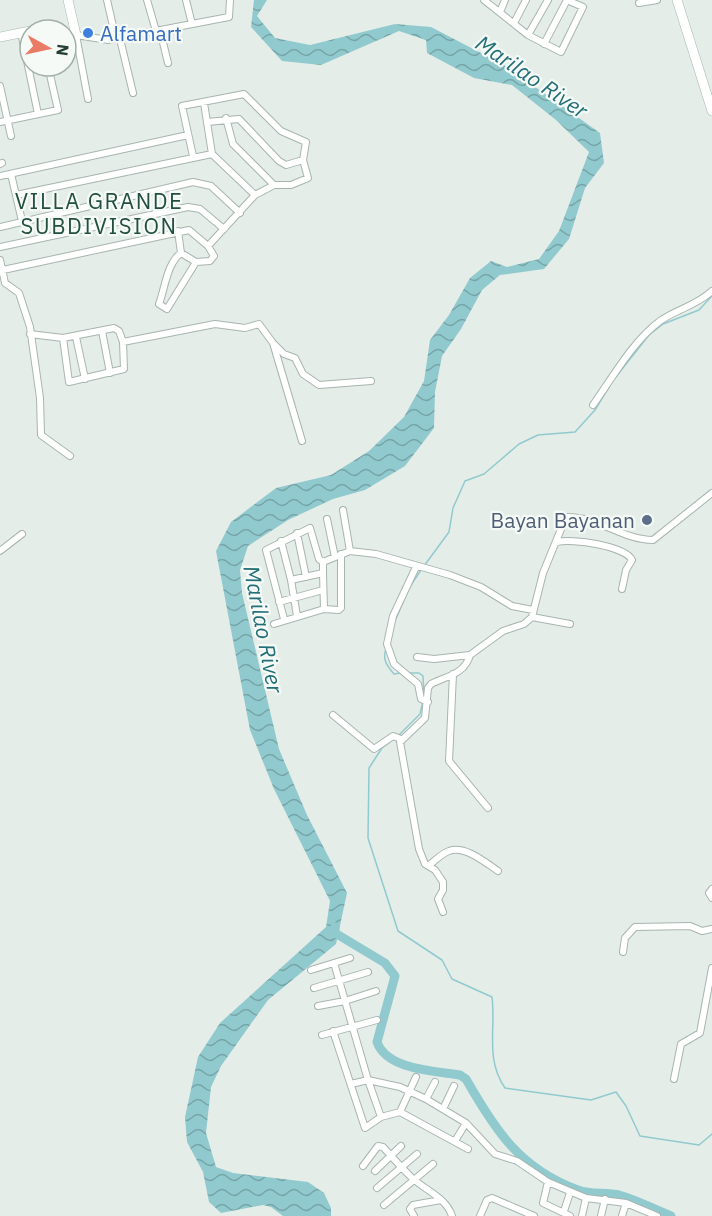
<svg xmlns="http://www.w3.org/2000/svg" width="712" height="1216" font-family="'IBM Plex Sans',sans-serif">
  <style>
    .water { fill: url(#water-waves) }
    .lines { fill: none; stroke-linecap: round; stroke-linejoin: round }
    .stream { stroke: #91cace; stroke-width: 1.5 }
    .river { stroke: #91cace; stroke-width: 9 }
    .street-casing { stroke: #a8b5af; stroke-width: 8 }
    .secondary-casing { stroke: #a4b8b0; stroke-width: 10 }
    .street { stroke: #fff; stroke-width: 6 }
    .secondary { stroke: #fff; stroke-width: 9 }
    .shop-dot { fill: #3f7fe0; stroke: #f5faf7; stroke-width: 2 }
    .service-dot { fill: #5c6f8a; stroke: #f5faf7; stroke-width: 2 }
    .labels { text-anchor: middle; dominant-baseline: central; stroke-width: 4.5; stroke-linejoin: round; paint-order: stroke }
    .shop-label { font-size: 21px; fill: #366cbe; stroke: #f5faf7; text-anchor: start }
    .service-label { font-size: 21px; fill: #4e5e75; stroke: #f5faf7; text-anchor: end }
    .water-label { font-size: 22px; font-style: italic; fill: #226f77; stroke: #f5faf7 }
    .neighbourhood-label { font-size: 22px; letter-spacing: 1.5px; fill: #224f41; stroke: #f5faf7 }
  </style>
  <defs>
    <pattern id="water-waves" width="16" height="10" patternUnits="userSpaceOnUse" patternTransform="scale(1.5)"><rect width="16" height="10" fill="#91cace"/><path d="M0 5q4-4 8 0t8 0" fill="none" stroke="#76a5a8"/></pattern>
  </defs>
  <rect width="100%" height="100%" fill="#e5ede9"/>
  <path class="water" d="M254,0h13l-10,16 18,22 35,7 85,-21 36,3 75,39 94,67 4,30 -19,25 -16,51 -25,30 -44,6 -18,15 -21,39 -19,27 -7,36 -1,36 -29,38 -40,24 -32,9 -45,21 -40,26 -8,24 2,23 37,156 28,66 40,78 -11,51 -68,56 -47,66 -10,21 -5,46 10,34 17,6 75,9 16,11 7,15v8h-48l-12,-9 -8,-2 -42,8 -12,-11 -6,-30 -16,-30 -2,-25 13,-60 22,-34 106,-96 4,-26 -56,-112 -24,-59 -34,-179 15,-29 45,-34 55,-13 38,-24 35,-34 20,-36 6,-41 19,-25 21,-37 21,-17 16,6 32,-8 20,-28 30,-79 -33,-32 -44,-35 -38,-7 -47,-25 -1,-13 -27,-9 -78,34 -39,-4 -31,-34z"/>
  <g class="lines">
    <path class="stream" d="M615,378l34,-43 14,-11 36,-14 13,-14
      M424,566l25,-34 4,-24 12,-27 19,-7 35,-30 19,-9 37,-3 20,-22 14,-23
      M395,621l14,-33 12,-18
      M386,649c-4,10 1,17 8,25l6,-1
      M408,673h11l4,3 1,20
      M399,735l21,-21 3,-13
      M390,742l-8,6 -13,20 -1,70 30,93 44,29 10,19 40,18c4,32 -7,62 13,91l86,12 25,-8 10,14 14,30 59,9 13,-11"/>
    <path class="river" d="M335,927v6l50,30 10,13 -18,66c10,28 58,29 83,33l6,4c29,51 54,90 112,111 12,5 28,2 41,5 18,5 35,14 52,21"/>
    <defs>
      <path id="street" d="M107,0l9,39
        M147,0l9,31
        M186,0l6,24
        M484,0l44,35 33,17 22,-45 -16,-7
        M639,3l18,-3
        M500,12l5,-12
        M514,23l12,-23
        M160,30l8,33
        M21,32l17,82
        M528,35l20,-35
        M120,39l13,54
        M544,44l23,-44
        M0,86l11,50
        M88,99l-12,-64 32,5 121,-23 1,-17
        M204,103l8,51
        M0,122l58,-12 -10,-44
        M207,122l32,-3 40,42 7,4 17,-5
        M193,156l-11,-50 62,-12 37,37 25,11 -3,18 5,18 -17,7h-17l-41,-41 -7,-26
        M0,164l2,-1
        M11,174l11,47
        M0,176l188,-41
        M16,195l196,-41 43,41
        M0,227l193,-45 18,4 29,27
        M178,231l3,22
        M208,246l47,-51 19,-10
        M0,247l188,-40 12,2 24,20
        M0,260l5,23 14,10 11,34 10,71 1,37 29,21
        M3,270l186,-40 19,16 6,10 -4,5 -14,1 -29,47 -8,-5c6,-16 8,-41 22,-51l15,9
        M102,331l8,42
        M30,334l33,4 51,-10 5,3 4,11 92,-18 30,4 14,-4 14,19 11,11 11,4 8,16 16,11 52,-4
        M76,337l9,42
        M63,338l6,44 55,-13 -1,-27
        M273,343l29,98
        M593,405c20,-28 39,-63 67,-84 17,-12 36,-15 52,-30
        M343,510l7,41
        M327,519l8,38
        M297,533l9,44
        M281,541l10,39
        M557,542c15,-4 68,4 75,18l-6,10 -4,19
        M0,551l22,-17
        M416,567l-23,49 -6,28 7,20 24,20 3,15 7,3
        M279,602l44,-12
        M324,609l15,1 2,-2v-54
        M297,616l-6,-36 32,-7v-11l27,-11 26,3 74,21 31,12 31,19 21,4
        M532,617l38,7
        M284,619l-18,-69 44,-22 9,31 4,3
        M274,624l50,-15 -1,-36
        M417,657l17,2 36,-4
        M453,674l-4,87 39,47
        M333,715l41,34 19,-13 8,3
        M429,865c6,-4 13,-12 20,-14 16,-6 37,12 49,20
        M712,889l-3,4 3,5
        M443,912l-5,-13 5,-9v-8l-8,-12 -10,-6 -6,-15 -19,-107 25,-24 3,-30 3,-4c16,-8 34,-10 39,-29l33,-24 21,-7 8,-7 11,-44 23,-56c32,-1 56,23 87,23l59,-47
        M623,952l2,-14 10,-11 55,-1 12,5 10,-2
        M334,963l34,117 32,7 26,12 40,24 29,31 22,7 31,21 38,16 40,5 31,13
        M311,970l39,-12
        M314,988l54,-16
        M318,1006l27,-5 31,-10
        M333,1031l32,97 16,-11 19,-5 68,37
        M322,1035l55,-15
        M674,1079l7,-35 19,-11 12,-65
        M351,1084l17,-4 13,37
        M426,1099l9,-17
        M443,1109l11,-23
        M400,1112l16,-35
        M455,1141l11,-18
        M363,1166l15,-20 5,1c9,10 18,20 27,29 14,14 36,21 42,40
        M375,1171l26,-25
        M548,1182l-5,21 27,13
        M377,1188l40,-34
        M384,1205l49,-41
        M564,1211l6,-18
        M414,1216l-4,-7 3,-4 28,-5
        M480,1216l7,-16 5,-2 42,18
        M582,1216l4,-18
        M601,1216l4,-17
        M622,1216l4,-13"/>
      <path id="secondary" d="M677,0l35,111
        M66,36l10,-1 -8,-35
        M0,37l30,-6"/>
    </defs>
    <use href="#street" class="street-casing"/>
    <use href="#secondary" class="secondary-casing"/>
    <use href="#street" class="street"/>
    <use href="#secondary" class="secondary"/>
  </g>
  <circle class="shop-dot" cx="88" cy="33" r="6"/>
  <circle class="service-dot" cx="647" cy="520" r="6"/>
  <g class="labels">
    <g class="shop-label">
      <text x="100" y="33">Alfamart</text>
    </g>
    <g class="service-label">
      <text x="635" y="520">Bayan Bayanan</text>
    </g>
    <g class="water-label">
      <text transform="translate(532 76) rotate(34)">Marilao River</text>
      <text transform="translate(264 629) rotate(79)">Marilao River</text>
    </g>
    <g class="neighbourhood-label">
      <text x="99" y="200">VILLA GRANDE<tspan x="99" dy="25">SUBDIVISION</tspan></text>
    </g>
  </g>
  <g transform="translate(48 48) rotate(98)"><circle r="28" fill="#f5faf7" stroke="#a2afa9" stroke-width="1.5"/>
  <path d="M0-4.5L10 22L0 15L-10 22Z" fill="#ea7c66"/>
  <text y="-9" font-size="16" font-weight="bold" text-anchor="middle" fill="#253e35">N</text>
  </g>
</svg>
